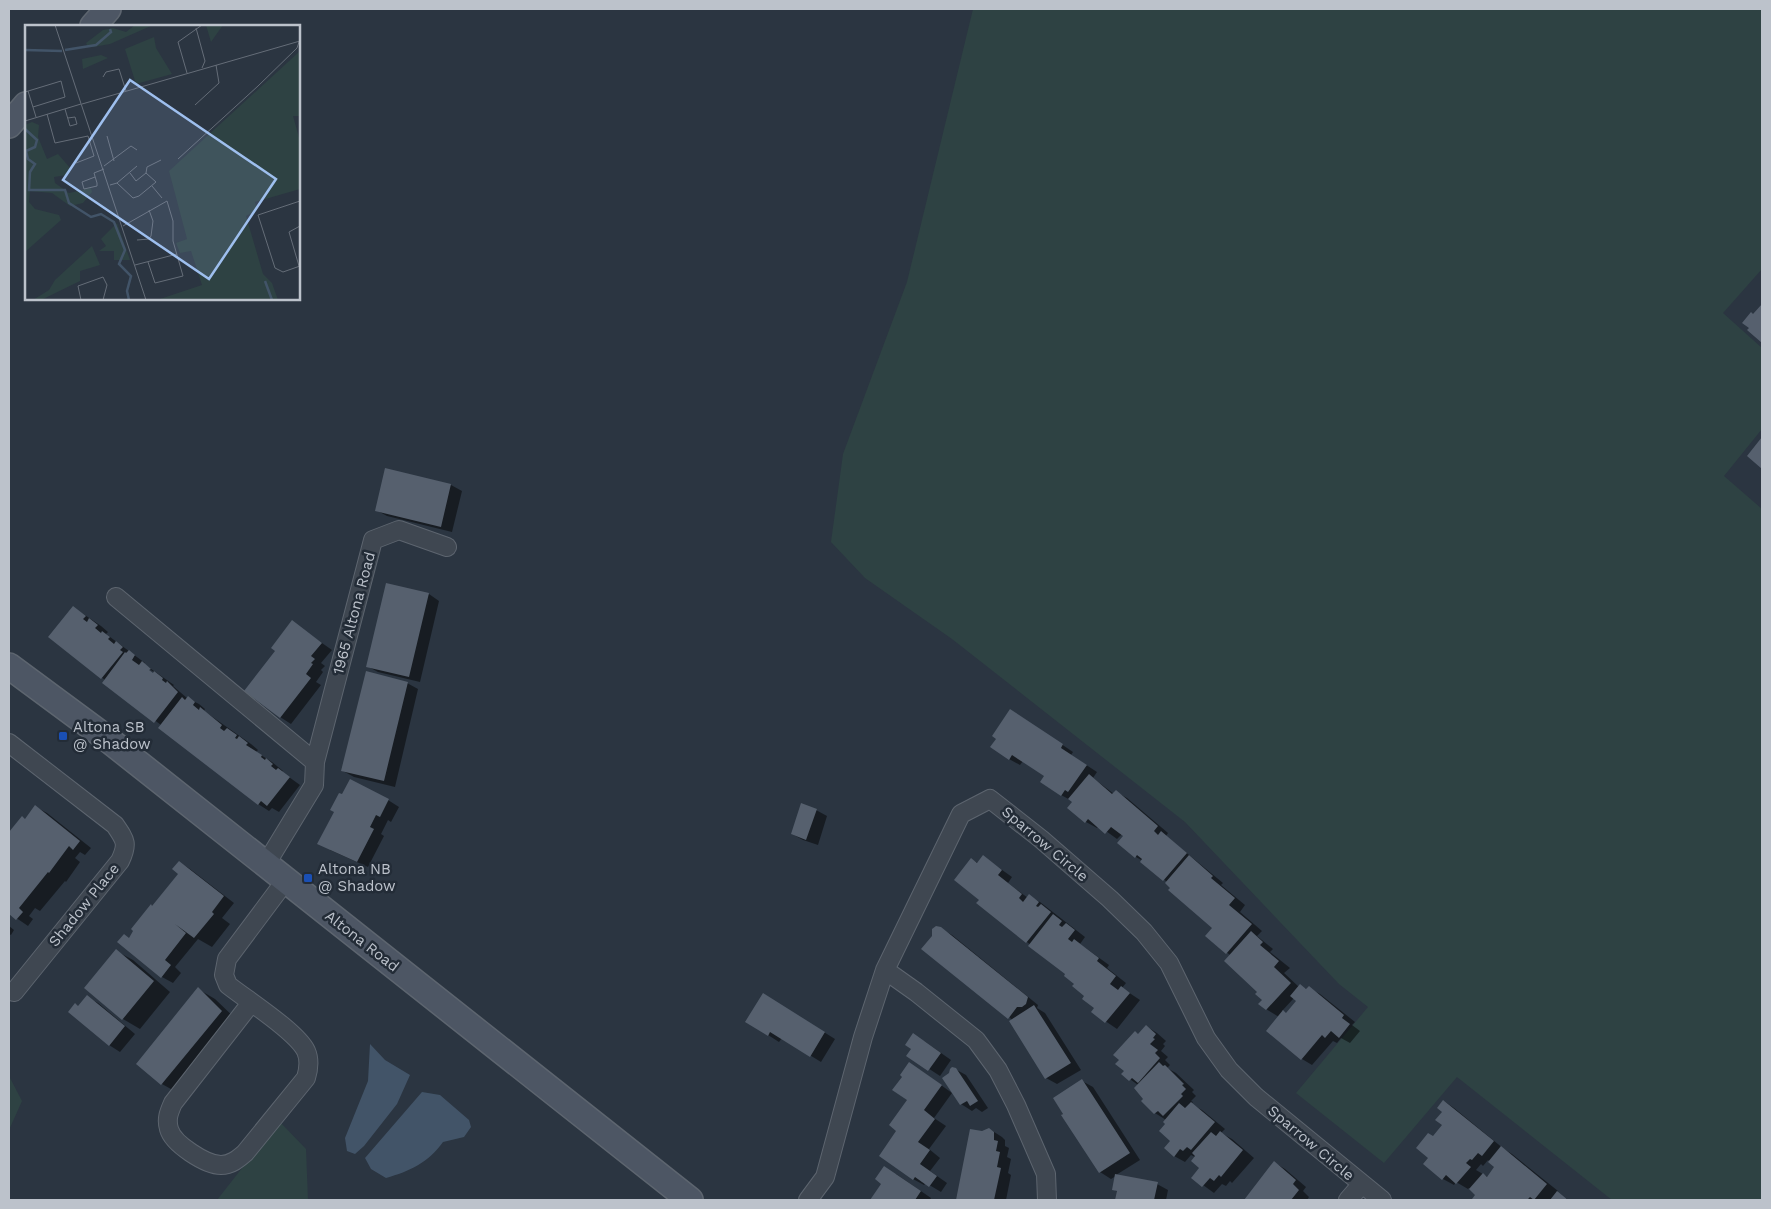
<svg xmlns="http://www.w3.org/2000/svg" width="1771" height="1209" font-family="'Work Sans',sans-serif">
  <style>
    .green { fill: #2e4243 }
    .water { fill: #425468 }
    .shadow { fill: #0007; fill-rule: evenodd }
    .building { fill: #56606e }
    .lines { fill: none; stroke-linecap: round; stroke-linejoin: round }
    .minor-casing { stroke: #5d656f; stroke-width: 20 }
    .secondary-casing { stroke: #5d656f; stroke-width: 28 }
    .minor { stroke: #3f4751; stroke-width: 18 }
    .secondary { stroke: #4d5664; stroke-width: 25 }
    .transit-dot { fill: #1a4fb4; stroke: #232c37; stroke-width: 2 }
    .labels { text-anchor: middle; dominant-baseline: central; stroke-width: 5; stroke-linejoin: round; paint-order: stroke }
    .street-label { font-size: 15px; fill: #bcc2cb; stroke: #232c37 }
    .poi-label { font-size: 15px; fill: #bcc2cb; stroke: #232c37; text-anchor: start }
    .inset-river { fill: none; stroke: #425468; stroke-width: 2.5 }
    .inset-road { fill: none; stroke: #656d78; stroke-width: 1 }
    .view { fill: #9ebfee; fill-opacity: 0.15; stroke: #9ebfee; stroke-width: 2.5 }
    .inset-edge { fill: none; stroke: #bcc2cb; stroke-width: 2.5 }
  </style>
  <rect width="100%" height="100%" fill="#2b3541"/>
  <path class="green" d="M973,9h789v260l-39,44 39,35v81l-38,47 38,33v691h-150l-155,-123 -73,86 -88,-70 72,-86 -29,-23 -154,-162 -233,-183 -87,-61 -34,-36 12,-88 64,-172z
    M9,1076l13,25 -13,29z
    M279,1121l27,28 2,51h-91z"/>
  <path class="water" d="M370,1044l15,16 25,15 -13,29 -33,42 -9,8 -8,-3 -2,-13 23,-57z
    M422,1092l18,3 29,25 2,7 -7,10 -21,5c-15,21 -33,29 -57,36l-15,-9 -6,-11z"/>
  <path class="shadow" d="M451,485l11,6 -10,41 -65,-16 -11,-6z
    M429,594l10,7 -19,81 -42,-10 -11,-6z
    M73,607l28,19 7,6 -2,2 39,29 -1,1 30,21 -1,1 14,12 12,6 6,5 -1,2 47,33 7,6 -2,2 16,10 11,9 -1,1 18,13 -21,27 -7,-4 -3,3 -11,-7 -97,-79 -57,-43 1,-2 -55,-43zM146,667l8,5v3l-9,-6z
    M292,622l40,28 -11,13 4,3 -4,4 2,2 -7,10 5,3 -30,39 -11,-7 -3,-66z
    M407,683l11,6 -23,98 -41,-10 -11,-6z
    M1021,717l52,35 -2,3 26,17 -4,6 21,16 2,-2 11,6 41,35 -2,3 57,47 -2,2 24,20 -5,7 22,19 -5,5 16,13 -3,3 20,16 -6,5 15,14 1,-1 8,4 1,-2 11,6 35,28 -3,3 8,6 -10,12 -9,-5 -4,5 -4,-2 -21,24 -10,-6 -23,-42 -13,-8 -7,-17 -29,-37 -23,-19 7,-8 -47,-46 -24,-21 -7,-4 -14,-23 -5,5 -18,-13 -2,2 -11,-6 -17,-15 5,-5 -13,-7 -15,-19 -23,-15 -3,4 -11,-6zM1294,998l3,3 -10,13 -5,-3z
    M388,800l11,7 -8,15 -3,-2 -7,14 3,2 -16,31 -38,-17 5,-38z
    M36,807l11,6 44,35 -6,7 -5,-3 -5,6 5,4 -14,20 -1,-1 -25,30 -5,-3 -6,8 4,3 -5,7 -19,-13v-79l13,-16 3,2z
    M816,810l11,6 -9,29 -15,-5 -11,-6z
    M984,857l28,20 -4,6 20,15 1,-2 11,6 45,35 -5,7 29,21 -2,3 19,15 -4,5 18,12 -23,29 -25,-17 4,-4 -29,-34 -40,-32 -46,-43 -9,-39 6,3z
    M179,862l11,7 44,34 -12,15 8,6 -18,23 -14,-8 -23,28 6,6 -8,10 -11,-6 -43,-35 11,-3 49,-65z
    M9,926l5,4 -3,5 -2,-1z
    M940,928l12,7 86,70 -1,3 8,5 36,57 -24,14 -11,-6 -34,-58 -79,-84z
    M116,951l17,9 37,32 -30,37 -17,-10 -38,-31z
    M198,989l17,10 23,22 -60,72 -16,-9z
    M87,997l11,6 37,31 -15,18 -11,-7z
    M774,1001l61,38 -14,23 -39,-24 -3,4 -11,-7z
    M1146,1026l11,7 9,8 -3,3 2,2 -4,5 7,6 -3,3 5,5 -3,3 9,5 18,17 -2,2 4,4 -5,5 2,1 -2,2 11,6 23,19 -4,4 11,6 22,19 -22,25 -2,-2 -4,5 -4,-2 -8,9 -22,-16 8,-9 -5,-11 -4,-2 -6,7 -11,-6 -8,-36 -11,-7 -12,-12 2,-2 -7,-14 -15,-11 3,-3 13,-36z
    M924,1041l27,19 -11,16 -32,-21z
    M955,1069l11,6 22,33 -6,4 -6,-4 -4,3 -11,-7z
    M920,1070l32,23 -18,25 12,8 -17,23 11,9 -10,13 17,12 -6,9 -15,-9 -2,2 -11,-6 -15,-48z
    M1082,1081l11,6 47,73 -24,15 41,9 11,6 -2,10h-50l2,-8 -5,-3 3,-13 -5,3 -11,-7 -38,-57z
    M1444,1101l10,7 50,41 8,5 46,37 -2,2 13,7h-93l-2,-1 3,-4 -8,-7 -1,1 -12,-7 -2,3 -11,-6 -13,-21 4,-21 10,-12zM1488,1160l8,7 -8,10 -12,-7 5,-6 2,2z
    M991,1130l11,7 3,3v6l4,2 -2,9 4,2 -3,14 3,2 -5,25h-49l14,-69 11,1z
    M1275,1163l10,6 21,18 -3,4 6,6 -2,3h-61z
    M896,1174l35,24 -1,2h-59l12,-17z"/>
  <path class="building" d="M1762,304v39l-15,-13 2,-2 -7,-5 9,-11 2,2z
    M1762,437v32l-15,-13z
    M385,468l66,16 -10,43 -66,-16z
    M386,583l43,10 -20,84 -43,-10z
    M73,606l13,10 -3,3 4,3 2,-4 9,7 -3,3 6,5 1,-2 8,6 -2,2 6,5 2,-3 7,6 -3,3 3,2 -22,27 -53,-42z
    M292,620l30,23 -11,13 4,3 -4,4 2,1 -7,10 5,4 -31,40 -36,-27 31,-40 -4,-3z
    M129,650l6,5 -3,5 7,5 3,-4 9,8 -2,1 4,3 1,-2 9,7 -1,2 4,3 1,-2 11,11 -24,31 -52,-40 23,-31 1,1z
    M366,671l42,11 -24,99 -43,-10z
    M188,696l7,6 -2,3 6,5 1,-3 22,18 -2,3 4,3 3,-3 10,7 -2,3 2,1 2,-3 9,7 -2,2 16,10 -1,2 4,3 1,-2 7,6 -2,2 5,4 2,-2 12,9 -23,29 -6,-5 -3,4 -100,-77 24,-31 3,3z
    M1010,709l53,35 -2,4 26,17 -19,27 -3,-2 -4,6 -21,-14 4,-6 -32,-21 -3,5 -19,-13 6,-8 -4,-3z
    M1089,774l23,20 4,-4 42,36 -4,5 4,4 3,-4 26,22 -24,28 -23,-19 2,-3 -5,-4 -2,3 -18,-15 6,-7 -12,-9 -6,7 -17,-15 -3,4 -18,-15 5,-6 -4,-3z
    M350,779l39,20 -9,18 -4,-2 -6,12 4,2 -17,33 -40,-18 17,-32 -4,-2 9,-17 3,1z
    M801,803l16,6 -11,31 -15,-6z
    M35,805l45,36 -7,9 -4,-4 -20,27 -1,-1 -29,36 4,4 -7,8 -7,-6v-82l13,-16 3,3z
    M983,855l19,15 -4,5 24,19 -3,4 4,4 6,-8 10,8 -3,4 2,1 3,-3 10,8 -25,31 -50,-40 3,-3 -25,-20 17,-22 6,5z
    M1189,855l24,21 -2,2 24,20 -6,7 23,19 -26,30 -21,-18 7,-8 -44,-38 2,-2 -5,-5z
    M179,861l45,35 -12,16 2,2 -20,24 -19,-14 11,9 -21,27 6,5 -10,13 -44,-36 7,-8 5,4 4,-7 -2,-2 20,-25 1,2 26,-32 -6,-5z
    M1053,914l9,7 -3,4 3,2 4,-4 9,7 -7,9 4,3 2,-3 13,10 12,9 -2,3 19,15 -6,8 8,6 3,-4 9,7 -25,30 -14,-11 3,-4 -12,-9 2,-3 -12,-10 2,-2 -10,-8 1,-2 -37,-28z
    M936,926l5,1 87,70 -2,7 -4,3h-5l-9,12 -87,-70 11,-13v-7z
    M1251,931l12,11 -3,3 19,16 -5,6 17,16 -25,27 -8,-6 4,-4 -7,-6 2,-2 -33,-31z
    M116,949l38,32 -32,39 -38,-32z
    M1300,984l6,5 3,-3 35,29 -2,3 8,6 -11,14 -8,-7 -6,7 -3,-3 -21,25 -35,-29 17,-21 3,3 10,-12 -6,-5z
    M198,987l24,24 -61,74 -25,-21z
    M763,993l62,39 -15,25 -40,-25 -2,4 -23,-14z
    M87,995l38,31 -16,20 -41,-34 7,-9 3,3z
    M1034,1005l37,58 -26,16 -36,-58z
    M1146,1025l10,9 -3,4 2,1 -5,5 8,6 -3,3 5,5 -22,25 -6,-5 -3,3 -8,-7 3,-3 -9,-7 4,-4 -6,-5 22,-24 3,3z
    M913,1033l28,20 -13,18 -22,-15 5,-7 -6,-4z
    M909,1062l33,23 -18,25 11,9 -17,23 12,8 -10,14 17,12 -8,11 -14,-10 -2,3 -34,-24 17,-25 -7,-6 18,-25 -15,-10 10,-13 -2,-2z
    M1159,1062l4,4 2,-1 19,19 -2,1 4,4 -5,5 2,2 -20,20 -5,-5 -4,3 -13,-13 2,-2 -9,-11z
    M952,1067l4,1 22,33 -8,5 -3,-5 -7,4 -18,-27 7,-5 1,-4z
    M1082,1079l48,74 -31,20 -38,-58 2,-1 -10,-16z
    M1443,1100l51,41 -12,15 -4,-3 -6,7 -2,-1 -4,4 5,4 -15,17 -10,-9 -4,5 -19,-16 5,-6 -12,-10 12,-15 5,3 9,-11 -7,-5 7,-8 -5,-4z
    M1191,1102l24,20 -24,28 -4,-3 -4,4 -3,-2 -6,8 -10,-9 6,-7 -11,-10 6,-7 -2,-2 16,-19 6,5z
    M989,1128l5,4v8l4,1 -2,10 4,1 -3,15 4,1 -7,32h-38l14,-71 12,2z
    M1220,1131l23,19 -22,27 -2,-2 -5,6 -4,-3 -8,9 -11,-9 8,-10 -8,-7 4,-5 -3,-3 19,-21 5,4z
    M1501,1146l46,38 -13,16 -4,-3 -3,3h-53l-2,-1 3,-4 -6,-6 14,-16 4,4 7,-10 -6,-5z
    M1274,1161l22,19 -3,4 6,6 -8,10h-47z
    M884,1166l37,25 -6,9h-45l11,-16 -6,-5z
    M1115,1174l43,8 -4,18h-39l2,-9 -5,-1z
    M1557,1191l11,9h-18z"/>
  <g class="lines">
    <defs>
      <path id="minor" d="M116,597l199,165
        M9,743l106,82c11,16 13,19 5,36l-106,131
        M266,864l48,-79 1,-23 58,-222 26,-10 48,17
        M885,970l31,22 60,48 22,30 18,35 30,69 1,26
        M251,1003l-78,100c-4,9 -7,16 -4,26 4,15 37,36 52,36 10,0 17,-6 24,-12l61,-75c3,-10 4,-18 0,-27 -9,-19 -59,-51 -78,-66l-4,-10 3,-16 59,-79
        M808,1200l17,-23 38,-140 22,-67 76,-156 29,-15 51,40 69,60 34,33 25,31 37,75 23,32 27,27 126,103
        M1348,1200l13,-15"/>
      <path id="secondary" d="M93,26l15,-17
        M9,125l17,-20
        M9,666l96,71 585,463"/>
    </defs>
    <use href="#minor" class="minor-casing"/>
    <use href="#secondary" class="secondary-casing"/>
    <use href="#minor" class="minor"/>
    <use href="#secondary" class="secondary"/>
  </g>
  <g class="transit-dot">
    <rect x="58" y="731" width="10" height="10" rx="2.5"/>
    <rect x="303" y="873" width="10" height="10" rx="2.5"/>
  </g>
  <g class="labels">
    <g class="street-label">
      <text transform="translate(354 613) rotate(-75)">1965 Altona Road</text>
      <text transform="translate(1045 844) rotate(40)">Sparrow Circle</text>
      <text transform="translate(84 905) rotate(-51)">Shadow Place</text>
      <text transform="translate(362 941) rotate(38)">Altona Road</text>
      <text transform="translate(1311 1143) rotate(40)">Sparrow Circle</text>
    </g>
    <g class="poi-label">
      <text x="73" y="727">Altona SB<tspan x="73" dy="17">@ Shadow</tspan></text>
      <text x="318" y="869">Altona NB<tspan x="318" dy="17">@ Shadow</tspan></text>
    </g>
  </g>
  <g transform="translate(25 25)">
    <rect width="275" height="275" fill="#2b3541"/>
    <path d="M110,0h18l-43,19 -17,3h-5l-2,-4 17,-13 10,-2 13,4zM181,0h17l-12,17zM129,12l2,11 16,26 -36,10 -11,-35zM275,26v65h-7l7,25v48l-45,13 2,8 -11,6 17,58 9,9 6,17h-121l45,-15 -11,-34 -11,2 -4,-10 11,-4 -18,-68zM76,30l7,3 -25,11 -1,-10zM7,97l7,3 -1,12 9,22 11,-5 13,15 -4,6 -13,2 1,6 14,10 22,-5 1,4 -9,11 -13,3 -18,-13 -22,-2 -1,11 6,7 24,6 2,5 -36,32v-127zM92,198l13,37h-16v-9h-15l7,-5 -5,-7zM67,221l8,19 -20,6v10l-39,19h-8l16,-10 6,-10z" fill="#2e4243"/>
    <path class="inset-river" d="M0,25l37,1M40,25l31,-5 15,-13 -1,-3M0,104l12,11 -2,7 -9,4 2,8 7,5 -5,8 -1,18h36l4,13 22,14 10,-3 13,8 11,28 -6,14 12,12 -4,15 2,9M240,256l7,19"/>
    <path class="inset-road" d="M30,0l91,275M171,3l9,33 -3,7M162,48l-9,-31 24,-17M78,52l3,-5 13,-3 7,22M3,66l8,26M0,67l36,-11 4,16 -32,10M57,79l218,-63M170,80l24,-22 -3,-18M40,84l5,17 7,-2 -2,-7 -7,1M22,89l8,29 33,-7 6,20 -18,7M0,96l56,-17M82,111l7,25M153,134l80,-73 39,-38 2,-6M79,141l27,-20 6,4M105,148l6,8 10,-8 1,-6 14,-7M70,152l-13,5 2,7 13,-3v-3l-3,-10 10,-4M92,158l16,15 6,-2 17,-14 -10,-9M85,160l7,-2 20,-17M127,161l10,12M275,176l-42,14 17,53 8,4 17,-6M98,201l44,-25 6,20v20l10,35 -28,7 -7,-21M112,215l12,-1 2,-3 2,-15 -4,-11M110,240l42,-11M274,241l-10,-34 11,-6M56,275l-3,-14 25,-9 4,8 -4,15"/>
    <path class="view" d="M105,55l146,99 -67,100 -146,-99z"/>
    <rect width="275" height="275" class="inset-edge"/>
  </g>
  <rect width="1771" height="1209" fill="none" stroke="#bcc2cb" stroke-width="20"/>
</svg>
